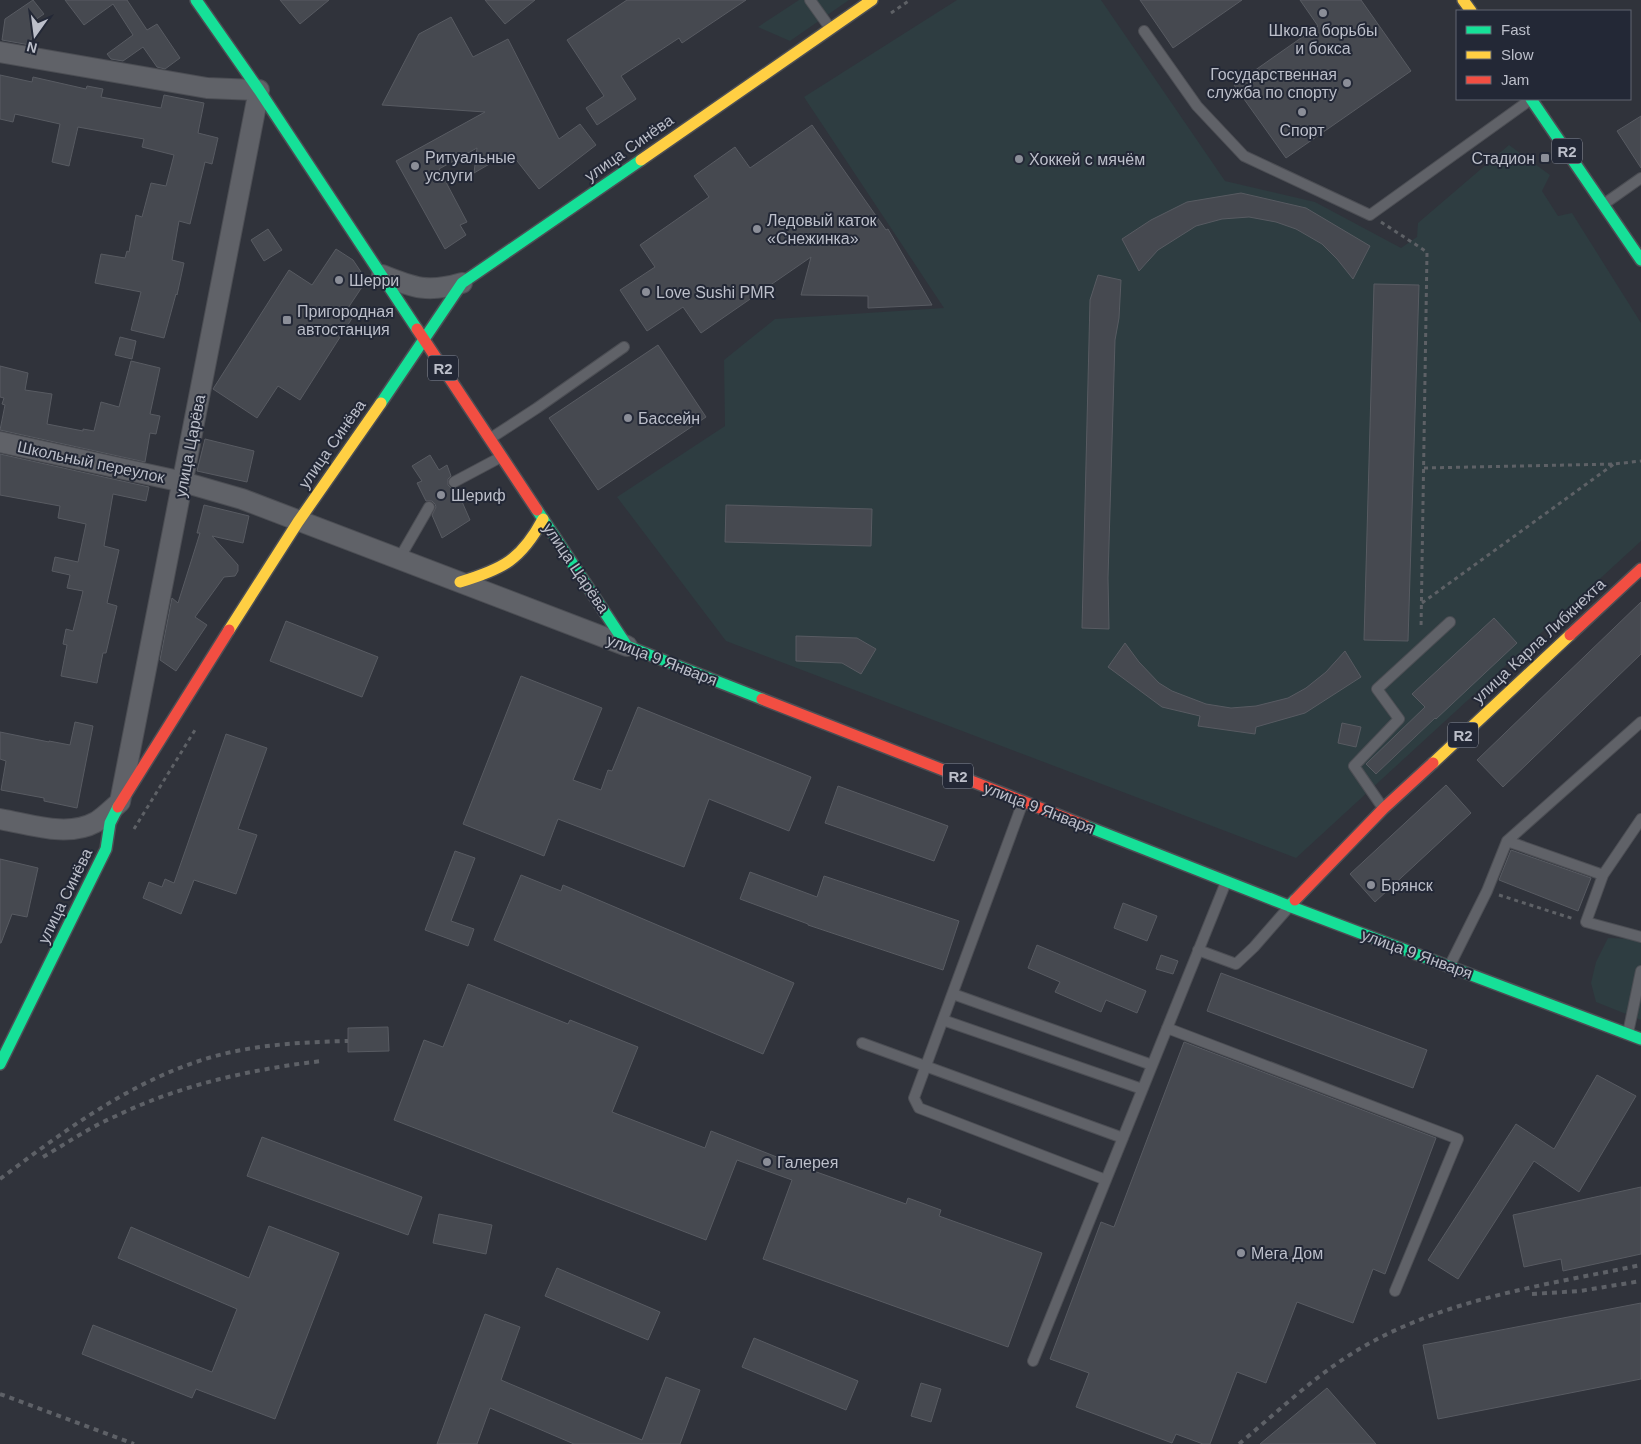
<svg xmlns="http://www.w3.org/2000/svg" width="1641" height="1444" font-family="Arial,sans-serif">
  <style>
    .green { fill: #2e3d41 }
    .building { fill: #464950; stroke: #585b62 }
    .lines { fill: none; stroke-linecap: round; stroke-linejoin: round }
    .lane-casing { stroke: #4c4e54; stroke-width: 12 }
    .street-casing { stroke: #4c4e54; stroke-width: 22 }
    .fast-casing { stroke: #4c4e54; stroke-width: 14 }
    .slow-casing { stroke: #4c4e54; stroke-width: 14 }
    .jam-casing { stroke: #4c4e54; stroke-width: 14 }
    .path { stroke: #5e6166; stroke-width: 3; stroke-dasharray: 4 4; stroke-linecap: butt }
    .lane { stroke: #606268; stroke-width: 10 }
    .street { stroke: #606268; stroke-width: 20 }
    .fast { stroke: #16e098; stroke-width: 11 }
    .slow { stroke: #ffcf43; stroke-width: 11 }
    .jam { stroke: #f24e42; stroke-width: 11 }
    .rail { stroke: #5e6167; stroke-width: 4; stroke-dasharray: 5 5; stroke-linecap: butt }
    .poi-dot { fill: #8b8e98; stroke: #232836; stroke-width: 2 }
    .labels { text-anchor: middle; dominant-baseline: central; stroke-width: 4; stroke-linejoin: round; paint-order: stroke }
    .shield { fill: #232836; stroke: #8e929e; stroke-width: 1 }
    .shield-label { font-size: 15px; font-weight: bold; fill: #bcbfca }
    .poi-label { font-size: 16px; fill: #bcbfca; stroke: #232836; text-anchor: start }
    .street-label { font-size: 16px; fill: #bcbfca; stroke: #232836 }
  </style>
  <rect width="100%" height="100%" fill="#30333b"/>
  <path class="green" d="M799,0h50l-59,41 -32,-14z
    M957,0h144l124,181 90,21 86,46 16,-11 1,-14 91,-78 41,30 -8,16 16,25 14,-3 69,110v218l-345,317 -570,-217 -109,-144 108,-71 -1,-66 51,-41 169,-11 -140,-211z
    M1608,938l28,1 5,2v79l-45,-18 -5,-19 5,-21z"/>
  <path class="building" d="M33,0l11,14 -9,6 -5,25 -28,-5 3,-21z
    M65,0h62l20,30 10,-6 23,34 -15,11 -8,-2 -14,-20 -20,14 -12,-2 -4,-5 26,-19 -20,-31 -29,21z
    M280,0h49l-29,24z
    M485,0h50l-30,24z
    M627,0h119l-64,43 -3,-5 -58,38 15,23 -39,26 -11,-17 18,-12 -37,-56z
    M1140,0h102l-69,48z
    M1300,0h61l50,71 -125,87 -52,-73 84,-59z
    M451,17l22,40 35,-18 51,100 21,-15 16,21 -57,44 -29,-37 -36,21 3,-25 -38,21 28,53 -7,3 6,10 -21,14 -49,-88 89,-49 -103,-7 37,-71z
    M0,75l32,7 1,-5 53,12 1,-3 16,3 -2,8 60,11 3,-13 40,8 -6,30 20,5 -6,26 -7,-2 -15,62 -11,-3 -7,39 12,3 -7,32 -1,-1 -12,44 -33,-8 10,-38 -46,-9 6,-29 24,4 2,-7 2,1 7,-37 6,2 9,-34 15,3 8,-31 -32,-8 2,-8 -66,-12 -9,39 -17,-4 8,-38 -45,-10 -2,8 -13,-3z
    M1641,116v52l-24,-37z
    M812,125l74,105 2,-1 44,76 -64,3v-12l-67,-1 10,-38 -110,76 -18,-26 -36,24 -27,-41 35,-23 -15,-22 69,-48 -15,-21 41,-29 15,21z
    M1241,193l65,15 64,38 -17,33 -16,-20 -15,-15 -26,-15 -20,-7 -27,-5 -27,2 -26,7 -38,24 -19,21 -17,-32 29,-19 36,-18z
    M268,229l14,21 -18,11 -13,-21z
    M336,249l17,11 10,15 -1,12 -14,21 8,4 -56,88 -22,-14 -21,32 -44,-29 76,-119 23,15z
    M1098,275l23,5 -2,38 -4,22 -7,238 1,51 -27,-1 8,-328z
    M1374,284l45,1 -11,356 -44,-1z
    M120,337l16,4 -4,18 -17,-4z
    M658,345l48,72 -108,73 -49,-72z
    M131,361l29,7 -10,46 10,2 -4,18 -6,-1 -5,29 -145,-32 5,-25 -3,-1 2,-6 -4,-1v-31l28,7 -3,17 27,4 -5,30 36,7v-2l11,2 7,-29 18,5z
    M205,439l49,12 -7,31 -50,-11z
    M0,454l149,33 -3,14 -33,-7 -9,52 15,4 -12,53 10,3 -11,47h-3l-6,30 -36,-7 6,-31 -4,-1 3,-15 7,2 10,-40 -16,-3 3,-13 -18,-4 3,-14 23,5 8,-38 -28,-6 2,-12 -60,-11z
    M430,455l9,15 8,-5 4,11 -3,3v6l3,3h5l14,32 -28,18 -10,-23 4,-8 -1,-3 -3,-3h-6l-9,-18 5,-2 -10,-15z
    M204,505l45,11 -6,27 -31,-7 26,29v6l-3,5 -11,1 -29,40 12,8 -31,46 -16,-11 12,-62 6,5 22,-70h-3z
    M726,505l146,4 -1,37 -146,-4z
    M1641,602v52l-138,133 -26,-27z
    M1494,618l23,25 -81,76 -1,-1 -59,56 -10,-10 59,-57 -13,-13z
    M286,621l92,36 -16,40 -92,-36z
    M796,636l61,2 19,11 -15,25 -19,-11 -46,-2z
    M1125,643l14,19 20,21 13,8 34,13 25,4 25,-2 32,-8 18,-10 20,-16 19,-21 16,26 -56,36 -49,14 -1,7 -57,-8 2,-10 -38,-9 -54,-40z
    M521,676l81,32 -29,72 28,10 7,-20 4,1 26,-64 173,70 -22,54 -80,-32 -25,68 -126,-48 -14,37 -81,-32z
    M75,722l18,4 -16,82 -33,-7v-3l-43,-8 5,-29 -6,-2v-27l49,10v-1l21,4z
    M1342,723l19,4 -5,20 -18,-4z
    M226,734l41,14 -29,81 19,6 -21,59 -42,-14 -13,34 -38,-16 6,-16 13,5 3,-8 9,4z
    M1446,785l25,28 -96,89 -25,-28z
    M838,786l110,40 -14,35 -109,-38z
    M1511,850l80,28 -13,33 -79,-31z
    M455,851l20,7 -24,63 23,8 -6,17 -43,-16z
    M0,859l38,9 -11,49 -15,-3 -11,29h-1z
    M750,872l67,25 7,-21 135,45 -16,49 -135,-45v-1l-68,-25z
    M521,875l40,16 2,-6 231,98 -31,71 -269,-114z
    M1123,903l34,13 -10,25 -33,-13z
    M1037,945l109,46 -9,22 -31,-13 -5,12 -46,-20 5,-10 -32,-14z
    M1161,955l17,6 -5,13 -17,-5z
    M1221,973l206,77 -14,38 -206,-77z
    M468,984l100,40 2,-4 68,27 -26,65 93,36 6,-17 86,34 109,39 2,-6 33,12 -2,6 103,37 -34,94 -245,-88 29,-79 -55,-20 -31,80 -312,-120 30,-80 19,7z
    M388,1027l1,24 -41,1v-24z
    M1184,1042l252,96 -51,136 -12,-5 -20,54 -56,-21 -31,81 -29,-11 -27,72h-7l-27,-10 -4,9 -96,-36 13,-34 -39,-14 51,-137 13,5z
    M1597,1075l39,21 -57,96 -45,-31 -76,118 -30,-19 88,-136 38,25z
    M262,1137l160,60 -14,38 -161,-59z
    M1641,1187v67l-78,17 -2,-12 -37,8 -11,-52z
    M439,1214l53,11 -6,29 -53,-11z
    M269,1226l70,27 -64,166 -79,-30 -4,9 -110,-44 11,-29 119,47 25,-63 -119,-51 13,-31 118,51z
    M557,1268l103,44 -12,28 -103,-44z
    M1641,1303v76l-203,40 -15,-74z
    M485,1314l35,13 -19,53 141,60 24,-63 34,13 -20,54h-106l-84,-36 -13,36h-40z
    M754,1338l104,43 -12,29 -104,-43z
    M921,1383l20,6 -10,33 -20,-6z
    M1327,1388l49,56h-116z"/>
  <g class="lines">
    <defs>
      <path id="lane" d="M810,0l20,28
        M1144,31l53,75 47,50 126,59 160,-115
        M1604,204l37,-26
        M491,438l46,-30 87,-61
        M454,482l47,-25
        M399,559l30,-52
        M1023,802l-109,296 5,10 187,72
        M1383,808l-29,-42 45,-47 -22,-30 73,-67
        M1507,841l134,-119
        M1603,875l38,-56
        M1198,950l38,14 18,-17 35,-40
        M1450,965l37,-74 20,-50 96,34 -17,47 55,15
        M953,994l199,71
        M943,1020l199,69
        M1167,1028l291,111 -63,152
        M1628,1033l13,-62
        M862,1043l261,95
        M1033,1361l193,-479"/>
      <path id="street" d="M0,52l207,36 52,2 -139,712c-8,7 -16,15 -24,20 -29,16 -66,2 -96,-3
        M382,275c32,13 46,18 80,8
        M0,442l183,40 59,17 385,147"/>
      <path id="fast" d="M196,0l63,90 158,239
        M1531,99l110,161
        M381,403l81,-120 179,-123
        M537,510l90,136 135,53
        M1086,826l203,80 6,-6
        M1289,906l352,133
        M0,1064l106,-215 4,-26 8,-16"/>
      <path id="slow" d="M1463,0l8,11
        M641,160l231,-160
        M460,582c43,-13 61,-22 83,-63
        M229,630l69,-108 83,-119
        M1433,763l137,-128"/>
      <path id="jam" d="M417,329l120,181
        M1570,635l71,-66
        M762,699l324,127
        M118,807l111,-177
        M1295,900l89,-92 49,-45"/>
    </defs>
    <use href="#lane" class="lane-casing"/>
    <use href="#street" class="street-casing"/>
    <use href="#fast" class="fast-casing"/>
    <use href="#slow" class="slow-casing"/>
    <use href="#jam" class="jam-casing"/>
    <path class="path" d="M891,13l19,-13
      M1381,222l46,30 -6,377
      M1424,468l190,-4 27,-3
      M1422,603l192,-139
      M134,829l61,-99
      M1499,895l75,24"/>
    <use href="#lane" class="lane"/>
    <use href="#street" class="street"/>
    <use href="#fast" class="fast"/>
    <use href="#slow" class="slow"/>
    <use href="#jam" class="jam"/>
    <path class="rail" d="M43,1157c24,-14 47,-30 73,-41 64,-31 136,-47 206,-55
      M0,1179c68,-51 139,-104 223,-125 41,-10 83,-12 125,-13
      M1532,1294l48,-3 61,-10
      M0,1394l134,50
      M1239,1444c35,-29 68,-61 106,-86 88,-58 196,-72 296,-93"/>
  </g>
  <g class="poi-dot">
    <circle cx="1323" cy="13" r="5"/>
    <circle cx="1347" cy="83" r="5"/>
    <circle cx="1302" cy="112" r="5"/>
    <rect x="1540" y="153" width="10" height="10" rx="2.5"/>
    <circle cx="1019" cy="159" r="5"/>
    <circle cx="415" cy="166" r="5"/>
    <circle cx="757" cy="229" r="5"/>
    <circle cx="339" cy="280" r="5"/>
    <circle cx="646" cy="292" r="5"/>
    <rect x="282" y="315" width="10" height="10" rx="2.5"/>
    <circle cx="628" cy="418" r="5"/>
    <circle cx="441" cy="495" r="5"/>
    <circle cx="1371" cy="885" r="5"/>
    <circle cx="767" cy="1162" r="5"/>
    <circle cx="1241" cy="1253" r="5"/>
  </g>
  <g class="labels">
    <g class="shield">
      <rect x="1552" y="138.5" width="30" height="25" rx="4"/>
      <rect x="428" y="355.5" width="30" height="25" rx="4"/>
      <rect x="1448" y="722.5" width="30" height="25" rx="4"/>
      <rect x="943" y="763.5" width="30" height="25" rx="4"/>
    </g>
    <g class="shield-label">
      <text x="1567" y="151">R2</text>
      <text x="443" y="368">R2</text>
      <text x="1463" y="735">R2</text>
      <text x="958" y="776">R2</text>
    </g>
    <g class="poi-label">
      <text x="1323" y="30" text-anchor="middle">Школа борьбы<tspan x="1323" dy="18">и бокса</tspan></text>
      <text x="1337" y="74" text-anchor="end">Государственная<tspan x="1337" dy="18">служба по спорту</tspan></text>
      <text x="1302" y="130" text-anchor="middle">Спорт</text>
      <text x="425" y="157">Ритуальные<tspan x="425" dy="18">услуги</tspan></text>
      <text x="1535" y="158" text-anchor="end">Стадион</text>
      <text x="1029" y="159">Хоккей с мячём</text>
      <text x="767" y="220">Ледовый каток<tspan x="767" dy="18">«Снежинка»</tspan></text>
      <text x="349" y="280">Шерри</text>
      <text x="656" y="292">Love Sushi PMR</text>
      <text x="297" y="311">Пригородная<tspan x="297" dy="18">автостанция</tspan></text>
      <text x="638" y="418">Бассейн</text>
      <text x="451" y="495">Шериф</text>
      <text x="1381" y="885">Брянск</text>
      <text x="777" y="1162">Галерея</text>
      <text x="1251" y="1253">Мега Дом</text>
    </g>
    <g class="street-label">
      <text transform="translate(629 148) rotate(-35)">улица Синёва</text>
      <text transform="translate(332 444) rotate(-55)">улица Синёва</text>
      <text transform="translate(190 446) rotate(-79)">улица Царёва</text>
      <text transform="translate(91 462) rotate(12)">Школьный переулок</text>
      <text transform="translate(576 568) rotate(56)">улица Царёва</text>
      <text transform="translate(1539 641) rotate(-43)">улица Карла Либкнехта</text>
      <text transform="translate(662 660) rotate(21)">улица 9 Января</text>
      <text transform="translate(1039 808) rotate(21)">улица 9 Января</text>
      <text transform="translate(65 896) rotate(-64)">улица Синёва</text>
      <text transform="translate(1417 954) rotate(20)">улица 9 Января</text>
    </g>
  </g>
  <rect x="1456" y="10" width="175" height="90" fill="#232836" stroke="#606471"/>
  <rect x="1466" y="26" width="25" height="8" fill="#16e098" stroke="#606471"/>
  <text x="1501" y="35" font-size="15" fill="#bcbfca">Fast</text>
  <rect x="1466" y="51" width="25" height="8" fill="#ffcf43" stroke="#606471"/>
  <text x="1501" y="60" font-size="15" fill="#bcbfca">Slow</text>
  <rect x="1466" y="76" width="25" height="8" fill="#f24e42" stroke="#606471"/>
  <text x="1501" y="85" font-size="15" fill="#bcbfca">Jam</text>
  <g transform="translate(35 35) rotate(194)" stroke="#232836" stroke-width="4" paint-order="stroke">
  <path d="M0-4L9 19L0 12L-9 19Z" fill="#bcbfca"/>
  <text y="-8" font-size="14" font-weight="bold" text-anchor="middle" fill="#bcbfca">N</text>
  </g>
</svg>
